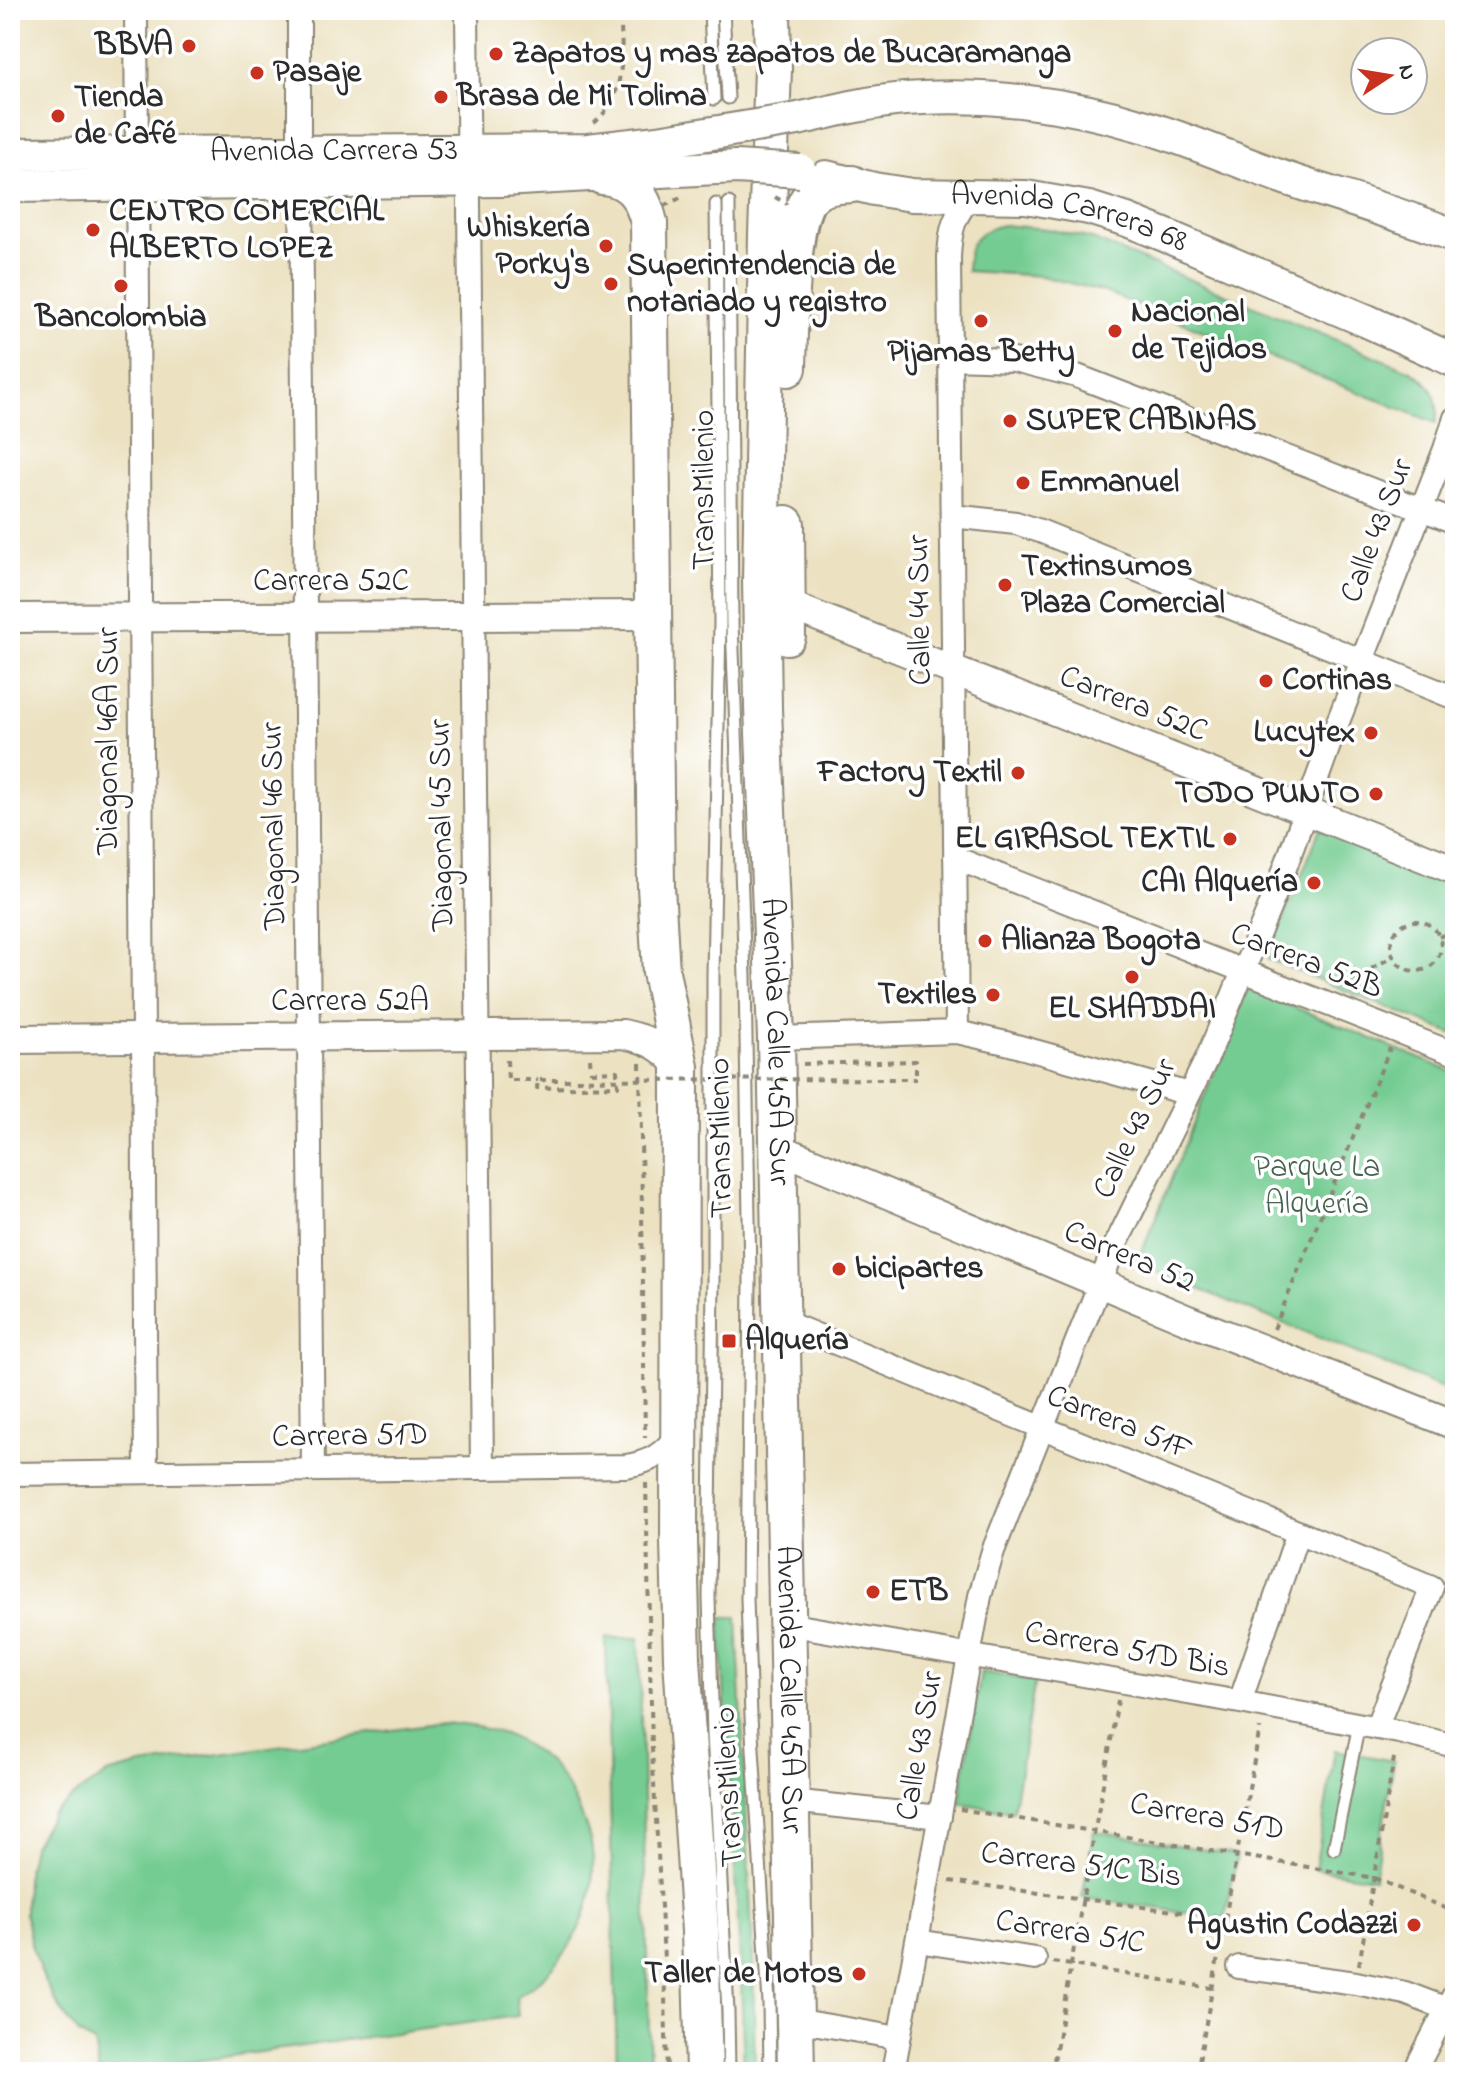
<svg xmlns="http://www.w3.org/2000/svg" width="1465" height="2082" font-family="'Indie Flower',sans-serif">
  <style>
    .green { fill: #74cc92; stroke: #507c5e; stroke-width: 2 }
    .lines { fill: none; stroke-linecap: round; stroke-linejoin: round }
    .service-casing { stroke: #8c8676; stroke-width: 15 }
    .minor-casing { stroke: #8c8676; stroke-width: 26 }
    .tertiary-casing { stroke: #8c8676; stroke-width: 32 }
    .secondary-casing { stroke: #8c8676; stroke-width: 36 }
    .trunk-casing { stroke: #8c8676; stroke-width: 40 }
    .path { stroke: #8c8676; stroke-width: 4; stroke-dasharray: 6 6; stroke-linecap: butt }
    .service { stroke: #fff; stroke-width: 11 }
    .minor { stroke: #fff; stroke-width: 22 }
    .tertiary { stroke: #fff; stroke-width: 28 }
    .secondary { stroke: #fff; stroke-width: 32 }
    .trunk { stroke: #fff; stroke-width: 36 }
    .secondary-bridge-casing { stroke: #8c8676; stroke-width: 36; stroke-linecap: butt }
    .path-bridge { stroke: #8c8676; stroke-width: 4; stroke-dasharray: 6 6; stroke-linecap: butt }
    .secondary-bridge { stroke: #fff; stroke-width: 32 }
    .poi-dot { fill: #c8321e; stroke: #fff; stroke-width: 3 }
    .labels { text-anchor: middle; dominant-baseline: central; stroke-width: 7; stroke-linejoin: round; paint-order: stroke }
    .poi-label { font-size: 32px; font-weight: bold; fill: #2b2b2b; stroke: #fff; text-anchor: start }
    .street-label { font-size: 32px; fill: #2b2b2b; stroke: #fff }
    .park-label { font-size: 32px; fill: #45634f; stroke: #fff }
  </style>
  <rect width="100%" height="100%" fill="#fff"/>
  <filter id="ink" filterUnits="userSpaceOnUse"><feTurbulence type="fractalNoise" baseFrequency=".0125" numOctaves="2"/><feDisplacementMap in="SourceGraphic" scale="16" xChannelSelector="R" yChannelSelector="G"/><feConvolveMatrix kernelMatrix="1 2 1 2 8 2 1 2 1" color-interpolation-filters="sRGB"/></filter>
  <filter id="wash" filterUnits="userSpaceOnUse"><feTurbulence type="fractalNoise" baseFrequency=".006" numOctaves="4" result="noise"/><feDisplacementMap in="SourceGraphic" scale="32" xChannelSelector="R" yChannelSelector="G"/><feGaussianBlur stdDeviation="1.8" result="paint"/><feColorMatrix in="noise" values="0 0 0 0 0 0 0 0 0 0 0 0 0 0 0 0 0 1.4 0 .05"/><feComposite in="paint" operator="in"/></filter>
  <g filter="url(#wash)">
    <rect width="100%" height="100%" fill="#ece2c2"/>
    <path class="green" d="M1003,225l44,4 45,10 319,132c20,11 30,29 25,52l-331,-131 -64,-16 -74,-5c0,-28 8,-40 36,-46z
      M1320,829l135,55v151l-187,-76z
      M1248,988l207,85v320l-318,-129z
      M720,1617h17l16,339 2,116h-11l-3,-96z
      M606,1638h33l11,434h-33z
      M981,1672l54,9 -22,131 -54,-9z
      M443,1723c26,2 53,5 76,18 31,17 49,41 62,73 6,15 12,31 12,47 2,56 -30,109 -77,136l2,19 -400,56h-19l-5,-29 -17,-10 -24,-35 -9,-19 -12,-31 -7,-34 1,-35 7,-33 19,-32 26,-21 29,-19 34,-9z
      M1335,1750l59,11 -20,117 -59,-9z
      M1094,1831l143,24 -12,63 -143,-20z"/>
  </g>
  <g filter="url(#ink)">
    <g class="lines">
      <defs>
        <path id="service" d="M710,10l4,89
          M723,10l5,88
          M729,203l3,420 13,354 5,302 -3,320 4,118 18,286 1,69
          M716,204l4,419 -7,352v307l-4,316 4,136 15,277 1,61
          M1334,1849l25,-125"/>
        <path id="minor" d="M136,10l10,1462
          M299,10v142
          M467,10l15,1458
          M301,182l12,1288
          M950,358l64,2 63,16 378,146
          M952,516l64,7 24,8 415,167
          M955,858l500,196
          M957,1032l-8,-774c1,-27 4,-43 24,-63
          M776,1038l181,-6 49,11 183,51
          M782,1321l650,266 -56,141
          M10,1474l616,-8c25,-4 37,-12 52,-32
          M787,1624l453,78 159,30 56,14
          M1240,1702l58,-170
          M791,1801l149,16
          M917,1941l118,18
          M1239,1967l117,16 49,10 42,16
          M795,2020l104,18
          M893,2072l87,-476 13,-45 122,-305 93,-190 72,-174 52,-145 113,-288 10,-31
          M1414,2072l41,-79"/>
        <path id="tertiary" d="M786,604l669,266
          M10,618l643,-3
          M10,1039l613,-5c27,6 39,12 57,33
          M778,1148l410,172 267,105"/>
        <g id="secondary">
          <path d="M798,119c35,-8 71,-17 107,-20 80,-6 164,4 241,28 46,14 91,34 136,50 58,20 117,36 173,59"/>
          <path id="s1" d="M10,154l578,-4 70,-8"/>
          <path id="s2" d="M826,177l48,12 38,6 114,2 63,11 38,12 35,14 205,87 88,40"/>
          <path d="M10,186l492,-6 158,-9"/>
        </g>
        <g id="trunk">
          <path id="s3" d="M772,10l1,59 -6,165 -6,346 2,128 13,330 20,1034"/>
          <path d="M602,176c28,2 41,20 47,47l7,664 5,85 19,95 -1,474 3,118 18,272 4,141"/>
          <path d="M788,368c1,-33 2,-152 23,-172 11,-11 27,-11 41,-12"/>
          <path d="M786,524l1,112"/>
        </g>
      </defs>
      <use href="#service" class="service-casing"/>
      <use href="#minor" class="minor-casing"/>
      <use href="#tertiary" class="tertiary-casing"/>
      <use href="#secondary" class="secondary-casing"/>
      <use href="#trunk" class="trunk-casing"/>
      <path class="path" d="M594,123c34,-28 28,-73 26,-113
        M1391 946a25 25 0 1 1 50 0a25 25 0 1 1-50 0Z
        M1439,937l16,-7
        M1340,986l54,-30
        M590,1058l1,14
        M507,1060l1,20h30
        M640,1063l5,375
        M803,1064l113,-3v18
        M1274,1329l116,-281
        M646,1483l6,266 12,210 3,113
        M960,1809l414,69 81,34
        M950,1881l275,37
        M1053,1962l159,26
        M1359,1965l36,-213
        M1052,2072l66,-372
        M1197,2072l63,-344"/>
      <use href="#service" class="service"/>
      <use href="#minor" class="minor"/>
      <use href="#tertiary" class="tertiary"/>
      <use href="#secondary" class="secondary"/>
      <use href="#trunk" class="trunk"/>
      <defs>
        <path id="secondary-bridge" d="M658,142l140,-23
          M660,171l76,-4 64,4"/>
      </defs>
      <use href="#secondary-bridge" class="secondary-bridge-casing"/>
      <path class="path-bridge" d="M775,197l12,7
        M664,206l18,-9
        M591,1072l26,-1 1,15 -81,2 1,-8 378,-1"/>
      <use href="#secondary-bridge" class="secondary-bridge"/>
    </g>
  </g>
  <g class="poi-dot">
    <circle cx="189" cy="46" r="8"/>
    <circle cx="496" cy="54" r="8"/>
    <circle cx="257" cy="73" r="8"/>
    <circle cx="441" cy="97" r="8"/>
    <circle cx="58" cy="116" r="8"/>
    <circle cx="93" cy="230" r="8"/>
    <circle cx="606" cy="246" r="8"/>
    <circle cx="611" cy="284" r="8"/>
    <circle cx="121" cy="286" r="8"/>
    <circle cx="981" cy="321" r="8"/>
    <circle cx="1115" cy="331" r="8"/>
    <circle cx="1010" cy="421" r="8"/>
    <circle cx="1023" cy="483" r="8"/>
    <circle cx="1005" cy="585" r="8"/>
    <circle cx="1266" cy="681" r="8"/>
    <circle cx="1371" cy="733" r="8"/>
    <circle cx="1018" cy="773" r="8"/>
    <circle cx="1376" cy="794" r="8"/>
    <circle cx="1230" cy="839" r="8"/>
    <circle cx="1314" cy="883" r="8"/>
    <circle cx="985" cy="941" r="8"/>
    <circle cx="1132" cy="977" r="8"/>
    <circle cx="993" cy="995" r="8"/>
    <circle cx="839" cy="1269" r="8"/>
    <rect x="721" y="1333" width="16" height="16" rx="4"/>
    <circle cx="873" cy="1592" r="8"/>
    <circle cx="1414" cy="1925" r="8"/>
    <circle cx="859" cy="1974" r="8"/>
  </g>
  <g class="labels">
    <g class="poi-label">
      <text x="173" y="46" text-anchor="end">BBVA</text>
      <text x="512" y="54">Zapatos y mas zapatos de Bucaramanga</text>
      <text x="273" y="73">Pasaje</text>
      <text x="457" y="97">Brasa de Mi Tolima</text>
      <text x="74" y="98">Tienda<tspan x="74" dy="37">de Café</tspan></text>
      <text x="109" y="212">CENTRO COMERCIAL<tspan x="109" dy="37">ALBERTO LOPEZ</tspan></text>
      <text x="590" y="228" text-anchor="end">Whiskería<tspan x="590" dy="37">Porky's</tspan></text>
      <text x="627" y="266">Superintendencia de<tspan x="627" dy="37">notariado y registro</tspan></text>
      <text x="1131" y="313">Nacional<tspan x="1131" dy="37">de Tejidos</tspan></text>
      <text x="121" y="318" text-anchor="middle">Bancolombia</text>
      <text x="981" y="353" text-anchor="middle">Pijamas Betty</text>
      <text x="1026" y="421">SUPER CABINAS</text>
      <text x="1039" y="483">Emmanuel</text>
      <text x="1021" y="567">Textinsumos<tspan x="1021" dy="37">Plaza Comercial</tspan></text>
      <text x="1282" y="681">Cortinas</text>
      <text x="1355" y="733" text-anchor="end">Lucytex</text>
      <text x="1002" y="773" text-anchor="end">Factory Textil</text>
      <text x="1360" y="794" text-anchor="end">TODO PUNTO</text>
      <text x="1214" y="839" text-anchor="end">EL GIRASOL TEXTIL</text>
      <text x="1298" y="883" text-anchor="end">CAI Alquería</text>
      <text x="1001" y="941">Alianza Bogota</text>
      <text x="977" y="995" text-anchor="end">Textiles</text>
      <text x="1132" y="1009" text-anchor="middle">EL SHADDAI</text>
      <text x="855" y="1269">bicipartes</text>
      <text x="745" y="1341">Alquería</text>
      <text x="889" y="1592">ETB</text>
      <text x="1398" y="1925" text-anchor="end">Agustin Codazzi</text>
      <text x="843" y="1974" text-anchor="end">Taller de Motos</text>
    </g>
    <g class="street-label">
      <text stroke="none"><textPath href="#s1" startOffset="324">Avenida Carrera 53</textPath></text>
      <text stroke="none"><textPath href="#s2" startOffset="248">Avenida Carrera 68</textPath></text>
      <text transform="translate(705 490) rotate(-90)">TransMilenio</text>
      <text transform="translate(1378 531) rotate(-69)">Calle 43 Sur</text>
      <text x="331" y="582">Carrera 52C</text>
      <text transform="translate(921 610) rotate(-91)">Calle 44 Sur</text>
      <text transform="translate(1133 705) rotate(22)">Carrera 52C</text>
      <text transform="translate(109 741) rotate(-90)">Diagonal 46A Sur</text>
      <text transform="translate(443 825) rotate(-91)">Diagonal 45 Sur</text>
      <text transform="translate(275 826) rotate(-91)">Diagonal 46 Sur</text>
      <text transform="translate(1306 962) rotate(21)">Carrera 52B</text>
      <text x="350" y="1002">Carrera 52A</text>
      <text stroke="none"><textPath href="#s3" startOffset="1032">Avenida Calle 45A Sur</textPath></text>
      <text transform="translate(1136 1129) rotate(-64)">Calle 43 Sur</text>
      <text transform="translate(722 1138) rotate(-91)">TransMilenio</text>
      <text transform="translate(1129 1258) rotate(23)">Carrera 52</text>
      <text transform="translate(1119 1424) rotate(22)">Carrera 51F</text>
      <text transform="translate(350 1437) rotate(-1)">Carrera 51D</text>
      <text transform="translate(1127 1651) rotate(10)">Carrera 51D Bis</text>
      <text stroke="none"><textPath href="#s3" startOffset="1680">Avenida Calle 45A Sur</textPath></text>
      <text transform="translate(921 1746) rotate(-80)">Calle 43 Sur</text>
      <text transform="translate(730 1787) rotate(-93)">TransMilenio</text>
      <text transform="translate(1207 1818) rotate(10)">Carrera 51D</text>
      <text transform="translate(1081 1866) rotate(7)">Carrera 51C Bis</text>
      <text transform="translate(1070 1933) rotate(9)">Carrera 51C</text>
    </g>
    <g class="park-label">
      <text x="1317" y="1168">Parque La<tspan x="1317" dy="37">Alquería</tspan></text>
    </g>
  </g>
  <rect width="1465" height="2082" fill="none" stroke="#fff" stroke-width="40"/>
  <g transform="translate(1389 76) rotate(78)"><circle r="38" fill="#ffffff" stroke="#aaaaaa" stroke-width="2"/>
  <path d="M0-6L14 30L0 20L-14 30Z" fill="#c8321e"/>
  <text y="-12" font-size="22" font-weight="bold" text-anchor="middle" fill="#2b2b2b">N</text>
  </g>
</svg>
